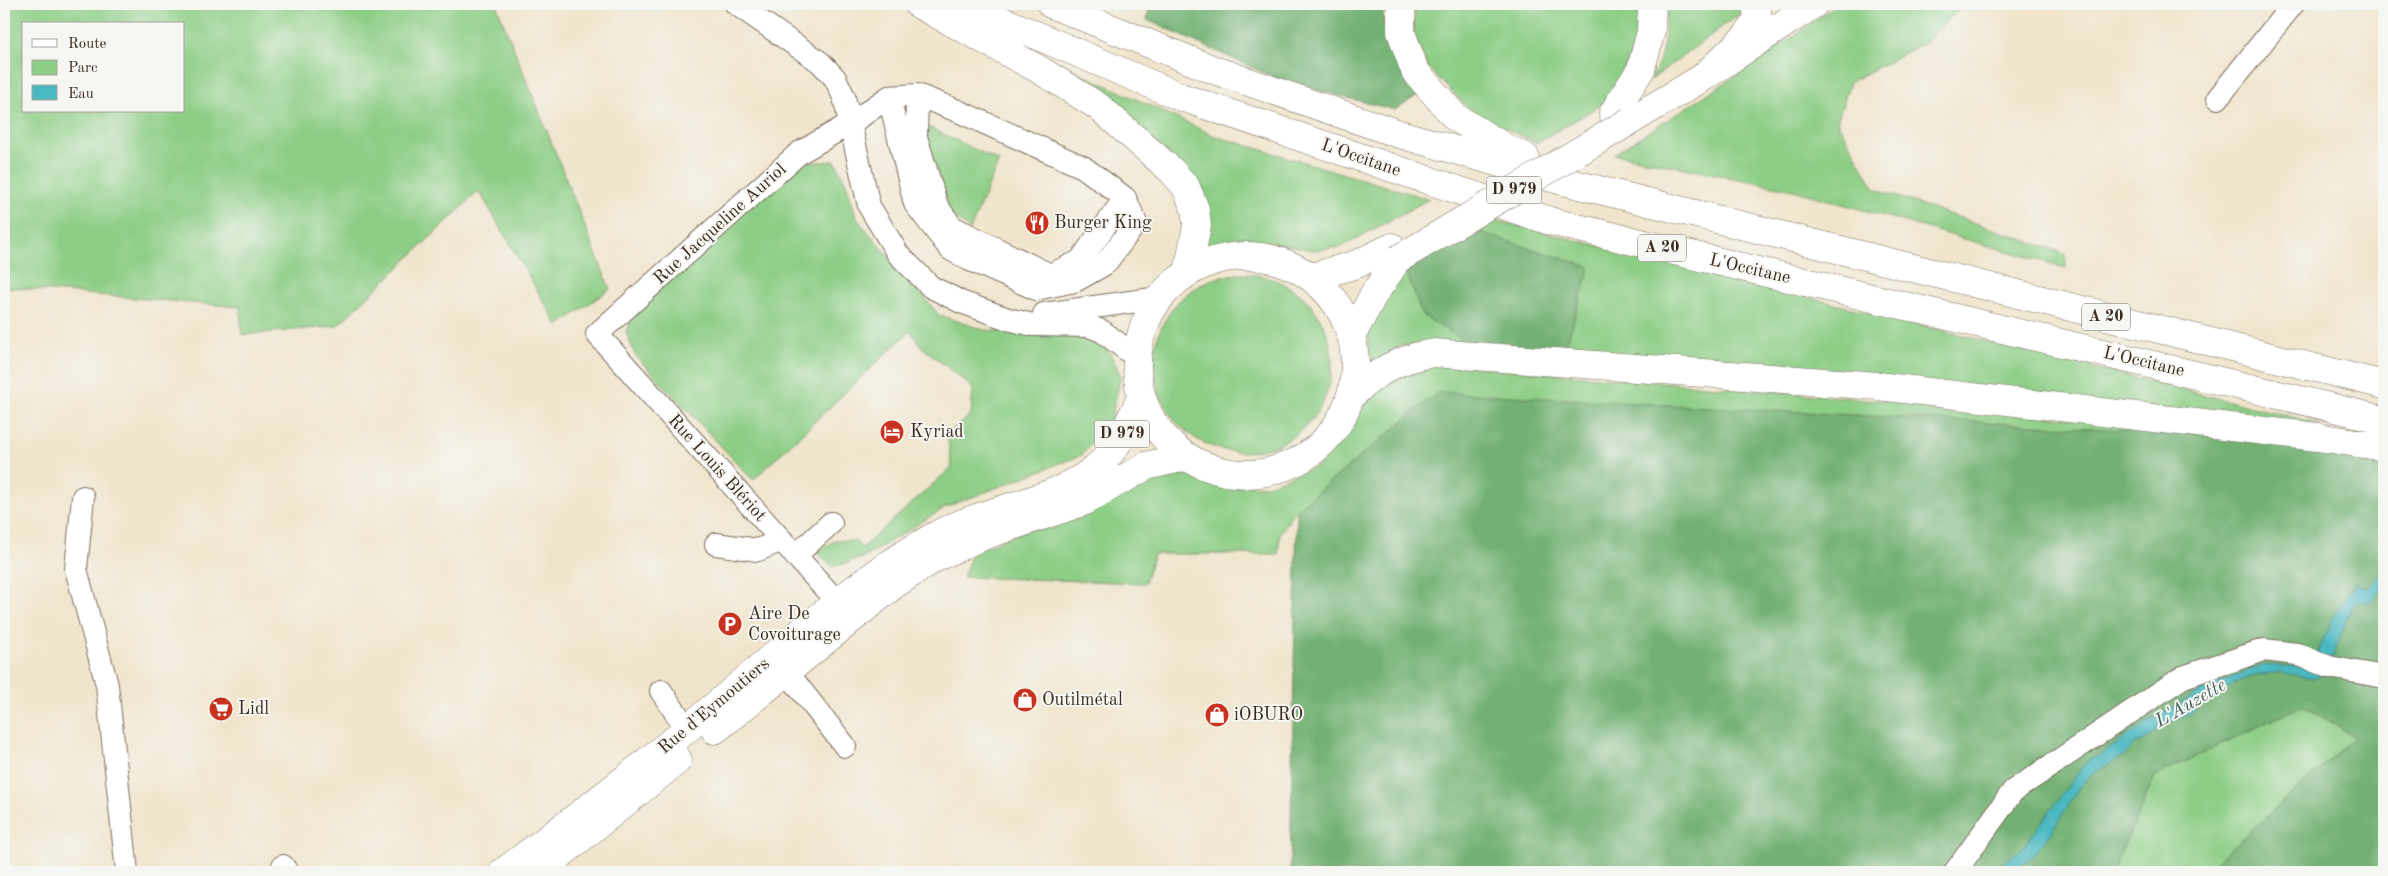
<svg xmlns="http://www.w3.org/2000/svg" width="2388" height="876" font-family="'Old Standard TT',serif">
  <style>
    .green { fill: #8dce86; stroke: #647c52; fill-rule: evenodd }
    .forest { fill: #72b173; stroke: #566e48 }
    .water { fill: #49b8c1; stroke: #427170 }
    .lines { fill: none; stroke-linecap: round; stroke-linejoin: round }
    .minor-casing { stroke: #7a6b5b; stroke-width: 24 }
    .major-casing { stroke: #7a6b5b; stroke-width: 29 }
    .highway-casing { stroke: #7a6b5b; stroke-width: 29 }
    .minor { stroke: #fff; stroke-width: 22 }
    .major { stroke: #fff; stroke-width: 28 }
    .highway { stroke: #fff; stroke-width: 28 }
    .major-bridge-casing { stroke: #7a6b5b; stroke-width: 29; stroke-linecap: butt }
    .major-bridge { stroke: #fff; stroke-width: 28 }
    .labels { text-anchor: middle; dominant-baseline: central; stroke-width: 4; stroke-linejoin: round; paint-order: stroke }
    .shield { fill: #f6f6f2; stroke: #73675e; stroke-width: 1 }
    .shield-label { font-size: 16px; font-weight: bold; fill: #3b2a1e }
    .street-label { font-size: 18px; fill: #3b2a1e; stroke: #f6f6f2 }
    .poi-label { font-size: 18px; fill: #3b2a1e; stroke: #f6f6f2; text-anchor: start }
    .water-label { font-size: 19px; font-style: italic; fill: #405c57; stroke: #f6f6f2 }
  </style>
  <rect width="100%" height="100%" fill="#f6f6f2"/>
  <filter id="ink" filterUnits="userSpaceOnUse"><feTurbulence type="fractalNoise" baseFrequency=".02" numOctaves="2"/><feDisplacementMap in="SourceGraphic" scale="10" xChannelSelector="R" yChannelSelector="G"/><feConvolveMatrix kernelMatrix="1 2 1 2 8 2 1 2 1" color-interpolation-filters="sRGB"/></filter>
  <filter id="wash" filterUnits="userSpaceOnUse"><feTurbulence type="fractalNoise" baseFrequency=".0096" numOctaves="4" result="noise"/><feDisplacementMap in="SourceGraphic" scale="20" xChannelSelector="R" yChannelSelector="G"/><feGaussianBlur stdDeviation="1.12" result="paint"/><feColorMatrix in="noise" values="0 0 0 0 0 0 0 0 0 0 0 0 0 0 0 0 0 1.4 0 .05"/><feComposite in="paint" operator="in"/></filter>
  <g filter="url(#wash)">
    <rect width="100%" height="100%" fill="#f0e5cc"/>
    <path class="green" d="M4,4h492l114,285 -52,37 -79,-135 -142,135 -95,9 -2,-28 -236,-20zM24,24h160v87h-160z
      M1415,4h224l4,24 -23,51 -17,25 -67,39 -66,-33 -41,-41 -15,-32z
      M1665,4h78v7l-92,69c13,-23 16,-50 14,-76z
      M1837,4h127l-38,38 -76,40 -13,40 38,67 191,65v14l-273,-78 -179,-36 154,-99z
      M1048,58l167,78 214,63 -88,48 -28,3 -59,-11 -51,9 -36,-96z
      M922,124l77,37 -29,69 -19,-15z
      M835,161l11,22 11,36 82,96 45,15 99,6 26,15 12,25 -10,43 -29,36 -136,52 -81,50 -32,10 -16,-14 18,-13 20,1 7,7 90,-81 -5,-33 24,-19 2,-27 -51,-41 -12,-16 -157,149 -118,-125 -9,-24 10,-20 161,-148z
      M1486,218l840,207 -892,-83 -33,4 -34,20 3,-56 36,-43z
      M1154 363a89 89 0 1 1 178 0a89 89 0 1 1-178 0Z
      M1414,362l501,41 353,35 -971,71 -17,24 -2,21h-124l-9,29 -182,-6 9,-24 202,-86 23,10 29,6 39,3 53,-20 40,-54 13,-25z
      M2303,705l52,32 -150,135h-93l43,-96z"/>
    <path class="forest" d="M1150,4h233c-3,29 21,66 35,91l-23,15 -111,-28 -137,-62z
      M1472,230l118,37 -26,85 -91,-6 -51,-31 -17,-46z
      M1438,392l830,46 116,29v405h-179l150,-135 -52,-32 -148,71 -43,96h-822l7,-363z"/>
    <path class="water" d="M2384,571v16l-14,15 -16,1c-13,24 -16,53 -35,74l-6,1 -34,-6 -29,5 -15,6 -48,32 -24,10 -14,13 -14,7 -10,10 -33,19 -13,13 -28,46 -15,19 -21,20h-23l33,-27 61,-83 18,-9 43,-31 67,-38 48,-19 49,2 24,-53 21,-31 11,6z"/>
  </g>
  <g filter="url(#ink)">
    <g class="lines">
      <defs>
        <path id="minor" d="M736,4l84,58 15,16 9,19 25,109 29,48 33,33 30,15 47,17 25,6 55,1 14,5 35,27
          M917,95l-1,42 21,69 15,21 98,48 30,-14 45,-63
          M2218,98l75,-94
          M1044,314l115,-16
          M83,497l-7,72 31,116 20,187
          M716,544l42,6 24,-10
          M795,556l36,-33
          M837,602l-240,-268 202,-181 52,-30 38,-26 28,-2 41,16 125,56 42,31 11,25 -31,41 -30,17 -39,8 -66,-29 -20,-11 -35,-45 -26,-107
          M787,672l58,74
          M661,691l26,38
          M283,866l4,6
          M1955,872l58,-81 170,-114 81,-27 33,4 32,13 55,10"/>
        <path id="major" d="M1630,121l72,-43 112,-74
          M1137 365a109 109 0 1 1 218 0a109 109 0 1 1-218 0Z
          M1312,277l45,-13 35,-17
          M1352,335l22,-41 24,-35
          M715,730l180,-146 42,-27 46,-21 100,-34 63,-36 39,-9
          M503,872c75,-55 149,-113 220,-173 68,-58 140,-125 219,-167 54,-28 135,-31 172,-84 11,-15 19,-34 27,-50
          M539,872l139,-112"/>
        <path id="highway" d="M918,4l122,66 59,37 73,64 14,16 9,22 2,16 -9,47
          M963,4l218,93 372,125 831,198
          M1051,4l163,66 182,63 167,48 821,204
          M1401,4v28l14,39 40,46 49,30 21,10
          M1702,78l45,-43 11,-16 -2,-15
          M1613,113l28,-44 10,-38 1,-27
          M1352,395c25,-24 48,-37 82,-42l444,33 439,51 67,10"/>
      </defs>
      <use href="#minor" class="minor-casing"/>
      <use href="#major" class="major-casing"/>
      <use href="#highway" class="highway-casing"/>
      <use href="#minor" class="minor"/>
      <use href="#major" class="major"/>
      <use href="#highway" class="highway"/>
      <defs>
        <path id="major-bridge" d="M1398,259l232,-138"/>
      </defs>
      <use href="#major-bridge" class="major-bridge-casing"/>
      <use href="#major-bridge" class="major-bridge"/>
    </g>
  </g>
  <defs>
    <symbol id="restaurant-disc" viewBox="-11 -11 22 22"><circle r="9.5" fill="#c8321e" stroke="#f6f6f2"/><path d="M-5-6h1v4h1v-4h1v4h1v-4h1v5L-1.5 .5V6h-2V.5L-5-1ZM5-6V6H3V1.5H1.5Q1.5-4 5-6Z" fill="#fff"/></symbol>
    <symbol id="hotel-disc" viewBox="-11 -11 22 22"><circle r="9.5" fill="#c8321e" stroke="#f6f6f2"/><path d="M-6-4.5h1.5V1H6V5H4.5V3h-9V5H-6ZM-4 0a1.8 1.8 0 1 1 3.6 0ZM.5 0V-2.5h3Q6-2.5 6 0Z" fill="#fff"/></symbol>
    <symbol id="parking-disc" viewBox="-11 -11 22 22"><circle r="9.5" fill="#c8321e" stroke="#f6f6f2"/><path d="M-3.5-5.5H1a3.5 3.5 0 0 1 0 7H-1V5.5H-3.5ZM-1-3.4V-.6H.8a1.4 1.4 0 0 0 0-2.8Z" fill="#fff"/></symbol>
    <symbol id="shop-disc" viewBox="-11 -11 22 22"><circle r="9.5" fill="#c8321e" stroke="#f6f6f2"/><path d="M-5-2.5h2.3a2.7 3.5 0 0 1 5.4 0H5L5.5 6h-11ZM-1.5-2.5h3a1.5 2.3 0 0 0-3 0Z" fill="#fff"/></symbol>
    <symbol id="supermarket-disc" viewBox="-11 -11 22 22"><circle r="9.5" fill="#c8321e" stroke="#f6f6f2"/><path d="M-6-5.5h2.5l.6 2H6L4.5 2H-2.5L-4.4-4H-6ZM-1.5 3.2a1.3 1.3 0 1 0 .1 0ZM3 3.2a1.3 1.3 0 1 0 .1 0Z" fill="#fff"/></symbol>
  </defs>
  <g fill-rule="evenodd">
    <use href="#restaurant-disc" x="1023" y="209" width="28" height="28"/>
    <use href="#hotel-disc" x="878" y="418" width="28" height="28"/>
    <use href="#parking-disc" x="716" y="610" width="28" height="28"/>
    <use href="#shop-disc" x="1011" y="686" width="28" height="28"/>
    <use href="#supermarket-disc" x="207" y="695" width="28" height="28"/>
    <use href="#shop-disc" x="1203" y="701" width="28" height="28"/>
  </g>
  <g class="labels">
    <g class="shield">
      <rect x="1486.5" y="176.5" width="55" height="27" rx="4"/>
      <rect x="1638" y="234.5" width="48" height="27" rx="4"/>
      <rect x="2082" y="303.5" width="48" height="27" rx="4"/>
      <rect x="1094.5" y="420.5" width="55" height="27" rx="4"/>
    </g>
    <g class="shield-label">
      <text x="1514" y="190">D 979</text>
      <text x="1662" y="248">A 20</text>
      <text x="2106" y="317">A 20</text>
      <text x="1122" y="434">D 979</text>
    </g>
    <g class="street-label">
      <text transform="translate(1361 158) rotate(19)">L'Occitane</text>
      <text transform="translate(720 224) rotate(-42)">Rue Jacqueline Auriol</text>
      <text transform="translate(1750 269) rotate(13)">L'Occitane</text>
      <text transform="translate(2144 362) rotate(13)">L'Occitane</text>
      <text transform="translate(717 468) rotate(48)">Rue Louis Blériot</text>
      <text transform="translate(714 706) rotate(-40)">Rue d'Eymoutiers</text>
    </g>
    <g class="poi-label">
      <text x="1054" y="223">Burger King</text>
      <text x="910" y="432">Kyriad</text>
      <text x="748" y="614">Aire De<tspan x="748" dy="21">Covoiturage</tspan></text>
      <text x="1042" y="700">Outilmétal</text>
      <text x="238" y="709">Lidl</text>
      <text x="1234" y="715">iOBURO</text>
    </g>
    <g class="water-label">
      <text transform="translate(2191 704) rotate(-30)">L'Auzette</text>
    </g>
  </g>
  <rect width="2388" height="876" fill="none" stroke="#f6f6f2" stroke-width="20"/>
  <rect x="22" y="22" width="162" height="90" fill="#f6f6f2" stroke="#aba49d"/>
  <rect x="32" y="39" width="25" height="8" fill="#ffffff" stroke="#aba49d"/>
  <text x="68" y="48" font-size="15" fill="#3b2a1e">Route</text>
  <rect x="32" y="60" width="25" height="15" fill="#8dce86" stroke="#aba49d"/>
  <text x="68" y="72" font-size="15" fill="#3b2a1e">Parc</text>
  <rect x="32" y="85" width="25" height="15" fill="#49b8c1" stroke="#aba49d"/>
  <text x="68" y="98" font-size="15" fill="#3b2a1e">Eau</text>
</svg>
